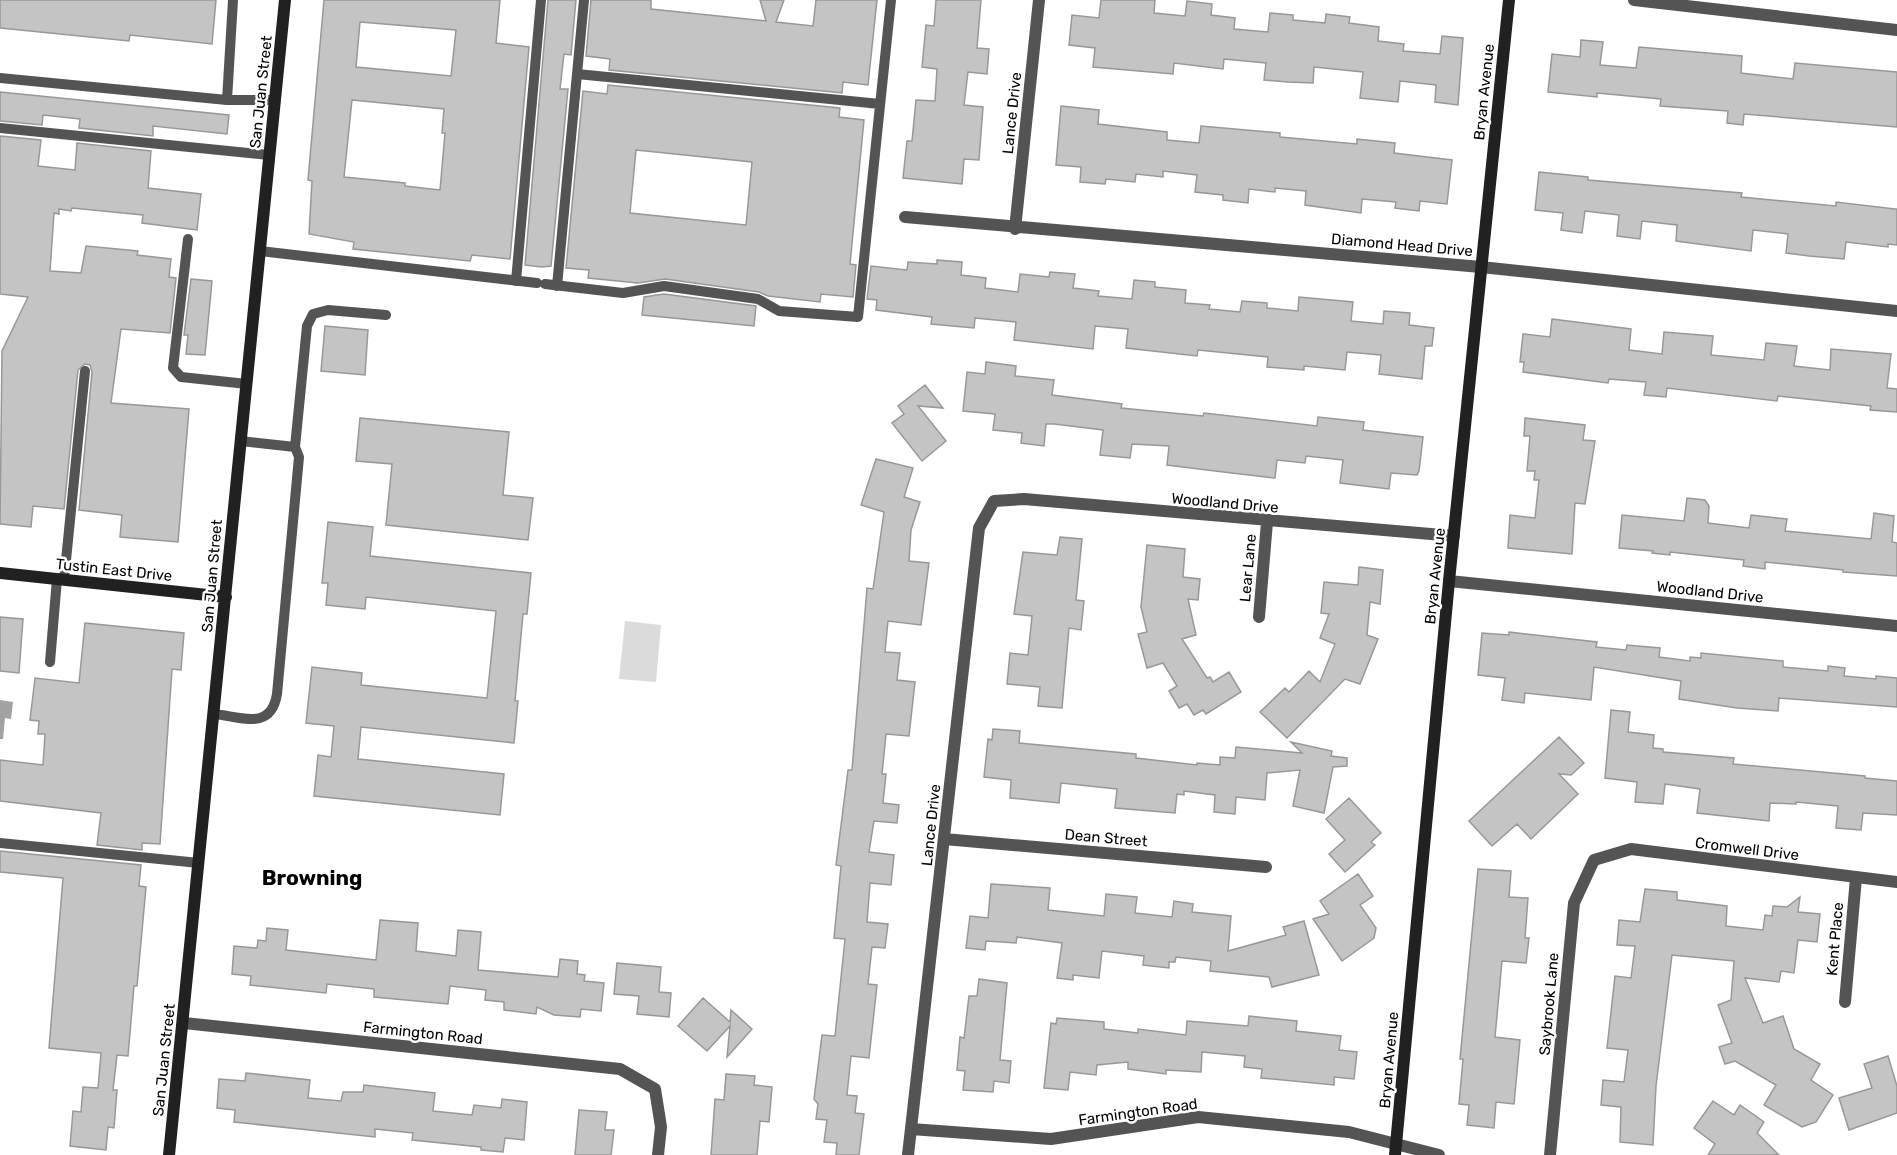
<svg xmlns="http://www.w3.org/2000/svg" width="1897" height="1155" font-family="Rubik,sans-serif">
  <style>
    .green { fill: #dbdbdb }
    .water { fill: #a2a2a2 }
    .building { fill: #c4c4c4; stroke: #989898; stroke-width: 1.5; fill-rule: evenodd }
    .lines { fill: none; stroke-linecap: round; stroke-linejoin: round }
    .lane { stroke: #545454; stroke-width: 10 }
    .street { stroke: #545454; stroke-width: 12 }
    .secondary { stroke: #212121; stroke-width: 12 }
    .labels { text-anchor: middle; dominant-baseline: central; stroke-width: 5; stroke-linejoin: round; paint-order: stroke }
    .street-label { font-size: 15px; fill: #000; stroke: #fff }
    .district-label { font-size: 21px; font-weight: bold; fill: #000; stroke: #fff }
  </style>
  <rect width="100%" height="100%" fill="#fff"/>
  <path class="green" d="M625,621l36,4 -5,57 -37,-3z"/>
  <path class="water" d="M0,700l13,2 -2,17 -6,-1 -2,21h-3z"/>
  <path class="building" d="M0,0h216l-4,44 -82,-9 -1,6 -129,-13z
    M324,0h176l-4,43 33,4 -19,212 -38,-4 -2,6 -117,-12 1,-7 -45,-8 3,-53 -4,-1zM360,22l96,8 -5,46 -95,-9zM352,100l92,9 -2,24h3l-5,57 -35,-4v-3l-61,-6z
    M548,0h28l-5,55 -7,-1 -4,35h8l-17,177 -9,1 -17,-2z
    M591,0h60v9l115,12 -6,-21h24l-8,22 37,4 3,-26h61l-9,85 -25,-3 -1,11 -233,-23 1,-11 -24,-3z
    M936,0h45l-4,48 12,1 -2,25 -19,-2 -4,33 19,2 -4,53 -15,-1 -2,25 -59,-6 4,-37h5l4,-41 19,1 2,-32 -15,-2 4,-42 8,1z
    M1101,0h54l-1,13 31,3 2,-15 25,3 -1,11 24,3 -1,11 34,3 2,-19 23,2v5l32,3 1,-9 24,3 -1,6 30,4 -1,14 26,3 -1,7 37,3 2,-18 21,2 -5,67 -23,-3 1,-17 -36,-4 -2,21 -38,-4 3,-26 -49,-5 -1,16 -25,-1 -24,-2 2,-17 -42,-4 -1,10 -49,-6 -1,11 -80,-7 2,-19 -26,-3 3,-30 27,3z
    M1581,40l22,2 -3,23 36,3 3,-21 103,9 -1,17 52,6 2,-16 102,9v55l-153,-13 -1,11 -16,-2 1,-12 -68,-5 1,-7 -64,-6v4l-49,-5 4,-38 28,3z
    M608,85l232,23 -1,9 25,3 -14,144 6,1 -3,32 -32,-3 -1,8 -52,-6 -9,-4 -94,-13 -27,4 -50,-5 1,-8 -23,-2 17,-177 24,3zM636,150l116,12 -6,63 -116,-12z
    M0,92l229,23 -2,19 -74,-8v10l-74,-8 1,-9 -37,-4 -1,10 -42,-4z
    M1061,106l38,4 -1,14 69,8v8l32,3 2,-17 79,7v4l77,7v-5l38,4 -1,10 58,7 -5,44 -27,-3 -1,10 -24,-3 1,-6 -34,-3 -1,14 -56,-8 1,-14 -31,-3v4l-26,-3 -1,14 -25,-3v-5l-28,-3 2,-17 -34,-4v6l-27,-3 -1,8 -29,-3 -1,5 -25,-2 1,-15 -25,-2z
    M0,136l41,4 -3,26 37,4 2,-27 74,8 -3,37 53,6 -4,36 -55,-7 1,-8 -71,-7 -1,3 -12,-2v5l-5,-1 -4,58 31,2 5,-27 52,5 -1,4 34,4 -2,18 7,1 -6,55 -49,-4 -10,74 78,6 -11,133 -58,-5 2,-22 -43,-5 13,-138 -2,-7 -5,-1 -7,6 -14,139 -31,-3 -2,21 -31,-3 2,-173 26,-54 -28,-3z
    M1539,172l49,5v3l154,13 -1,4 95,9v-4l59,7h2v36l-9,-1v3l-42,-5 -2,17 -35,-3 -23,-3 2,-19 -35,-4 -2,21 -75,-10 1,-16 -35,-4 -2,18 -23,-3 2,-21 -34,-4 -3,22 -21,-3 2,-17 -28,-3z
    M937,260l25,2 -1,13 25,3 -1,10 33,4 2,-18 29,3 1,-5 25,2 -2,14 26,3 -1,5 34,3 2,-19 21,2v5l31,3 -1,13 25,2 -1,4 31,3 2,-11 25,2v5l31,3 1,-14 54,5 -2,19 32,3 1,-13 26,2 -1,12 25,3 -2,18h-7l-3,33 -43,-5 2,-19 -34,-3 -2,18 -41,-4v4l-37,-3 1,-10 -70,-7 -1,6 -71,-8 2,-19 -33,-3 -2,23 -79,-9 2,-18 -41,-4 -1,10 -43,-4 1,-7 -56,-7 1,-10 -10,-1 4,-33 36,4 1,-8 29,2z
    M191,279l21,2 -7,74 -19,-1 2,-19h-4z
    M664,294l92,12 -2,20 -112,-11 2,-18z
    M1552,319l79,10 -2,21 33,4 2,-22 49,4 -2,19 53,5 2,-17 31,3 -3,20 36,4 1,-21 60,5 -4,34 10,1v23l-27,-2 1,-4 -93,-10 -1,5 -110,-13 -1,9 -22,-2 2,-13 -37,-3 -1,4 -85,-11 1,-10h-4l3,-28 27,3z
    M325,326l43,4 -3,45 -44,-4z
    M986,362l30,4 -1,10 39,4 -2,15 70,9 -1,4 82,8 1,-3 113,13 1,-9 46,5 -1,8 60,7 -4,34 -2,4 -26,-2 -2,16 -49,-6 3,-23 -37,-4 -1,7 -28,-3 -2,18 -60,-7 -48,-6 2,-19 -37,-2 -2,14 -30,-3 3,-25 -49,-6h-8l-2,22 -23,-3 1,-10 -29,-3 2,-16 -32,-3 4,-39 18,2z
    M925,385l18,23 -25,-2 28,35 -24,20 -30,-38 12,-9 -6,-8z
    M360,418l149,14 -6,63 30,3 -5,42 -142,-15 6,-61 -36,-3z
    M1525,418l60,7 -2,15 12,1 -10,63 -10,-1 -3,51 -64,-6 2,-33 25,3 4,-38h-5l1,-9h-8l3,-35h-6z
    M876,459l37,9 -9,29 16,5 -9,28 -2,31 20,2 -8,62 -33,-4 -3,31 15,1 -3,27 18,2 -6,54 -23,-2 -4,40h4l-3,29 16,2 -2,18 -23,-2 -5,31 25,3 -3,30 -21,-2 -3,39 21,2 -3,24 -13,-1 -4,37 9,1 -8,73 -18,-2 -4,39 10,1 -2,17 9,1 -5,41h-23l1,-12 -13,-1 3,-22 -11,-1 2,-15 -4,-5 8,-64 13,1 10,-97 -11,-1 7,-72 -5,-1 12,-95h4l15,-182 6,1 11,-77 -23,-7z
    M1687,498l18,2 4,6 -1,17 41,5 2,-13 36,4 -2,12 86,8 3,-26 20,3 -2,26 5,1v33l-54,-4v-2l-78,-8v7l-22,-3 1,-6 -74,-8v3l-18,-2 1,-2 -34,-3 3,-33 62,6z
    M328,522l45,5 -3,29 161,17 -4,41h-4l-8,87h3l-4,42 -153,-16 -3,32 146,15 -4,41 -186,-19 4,-41 13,2 3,-31 -28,-3 6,-56 50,6 -1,12 126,13 9,-87 -130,-14 -1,12 -39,-4 2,-22h-6z
    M1060,537l22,2 -6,61 8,1 -3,29 -12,-2 -7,80 -24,-2 2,-19 -33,-3 3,-31 18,2 4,-39 -18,-2 9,-62 34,3z
    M1147,545l38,4 -2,28 17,2 -2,21 -10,-1 8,36 -14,4 25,39 3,-1 3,5 16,-10 12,20 -35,22 -3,-4 -9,5 -7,-11 -8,4 -10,-17 8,-5 -14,-23 -16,5 -9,-34 9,-2 -6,-25z
    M1359,567l24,3 -3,34 -10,-2 -3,33 11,4 -18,45 -15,-5 -58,59 -27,-26 25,-24 4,4 20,-21 11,11 15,-38 -15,-6 9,-24 -8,-1 3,-31 34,3z
    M0,617l23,2 -4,54 -19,-2z
    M85,623l99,10 -3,37 -9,-1 -12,175 -18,-1v7l-45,-5 4,-32 -101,-12v-41l43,5 2,-31h-7l1,-13 -9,-1 5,-42 44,5z
    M1509,632l88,10 -1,5 30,3 1,-5 33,3 -1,9 31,4v-4l11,1v-5l82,8v6l45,4v-5l17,2 -1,8 32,3v-3l21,2v29l-118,-9 -1,13 -41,-3 -58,-9 2,-18 -87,-14 -3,33 -66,-7 -1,10 -22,-3 3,-22 -27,-3 4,-42 27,2z
    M1611,710l19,2 -2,20 26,3 -1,13 10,1v3l71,6 -1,6 132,12v2l32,3v34l-34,-2 -2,17 -25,-2 2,-22 -42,-4v2l-26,-1 -1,18 -72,-8 3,-24 -35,-5 -2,20 -28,-2 2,-20 -32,-4z
    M993,729l27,2 -1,12 117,11v4l61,7v-2l23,2v-8l15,1 1,-11 66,6 -11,-11 41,9 -1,5 16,2v8l-14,1 -9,46 -31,-7 7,-36 -33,3 -2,27 -29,-3 -1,17 -21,-2 1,-17 -31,-4v4l-7,-1 -2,19 -60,-5 2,-19 -56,-6 -2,20 -49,-5 1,-18 -27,-3 4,-38 4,1z
    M1559,737l25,26 -13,12 -12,-1 19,20 -47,45 -14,-15 -25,22 -23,-25z
    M1349,798l32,35 -10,9 4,3 -30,27 -16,-18 16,-14 -19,-21z
    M0,851l141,14 -2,21 7,1 -9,99h-3l-6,70 -11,-1 -4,35h4l-3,38 -6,-1 -2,23 -36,-4 3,-35 8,1 2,-25 15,1 3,-35 -52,-5 14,-170 -63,-6z
    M1478,869l33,2 -2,26 19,1 -3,40h4l-3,25 -24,-2 -7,76 25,3 -6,64 -18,-2 -2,26 -27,-3 2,-20 -10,-1 4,-45h-3z
    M1358,874l15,22 -13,9 16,23 -2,10 -32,23 -29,-42 16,-5 -9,-13z
    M991,884l59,4 -2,22 56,6 2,-22 31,3 -2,16 37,4 2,-16 19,3 -1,8 39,4 -3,35 58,-16 -3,-8 21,-6 15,54 -47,12 -3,-10 -59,-6 1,-10 -35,-4 -1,5h-6v6l-26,-3 1,-9 -42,-5 -3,27 -26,-3v5l-16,-2 5,-35 -45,-6 -1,6 -30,-2 -1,9 -19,-2 4,-32 18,2z
    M1645,889l32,3v8l50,6 -1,20 37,4 2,-15 7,1 1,-10 14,1 13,-10 -2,15 22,2 -3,28 -19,-2 -4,33 -13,-2 -2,11 -34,-4 18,45 20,-7 11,33 26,15 -9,16 22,15 -17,27 -14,5 -38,-22 12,-20 -41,-24 -10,3 -6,-17 13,-4 -14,-38 13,-5 3,-39 -62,-6 -16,131 -3,59 -33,-3 1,-35 -20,-2 2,-25 21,2 4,-32 -21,-2 8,-72 16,2 4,-32 -18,-1 2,-25 21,2z
    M380,920l38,3 -2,28 40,5 2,-26 23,2 -3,38 80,7 2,-18 18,2 -1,13 8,1 -1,6 20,2 -3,28 -20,-2 -1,8 -26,-2 -17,-8 -1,7 -32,-4v-8l-19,-2 1,-10 -36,-4 -2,18 -74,-7v-8l-47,-5 -1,9 -76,-8 1,-9 -19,-2 2,-28 23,2 1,-8 8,1 1,-13 21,2 -2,20 90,10z
    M617,963l44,4 -2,25 12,1 -2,24 -32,-3 2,-18 -25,-2z
    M979,979l28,4 -7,77 11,1 -2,22 -15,-2 -1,11 -30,-2 2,-19 -8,-1 3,-33 4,1 5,-42h8z
    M703,998l27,24 1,-12 21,19 -25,28 3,-31 -23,25 -29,-25z
    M1249,1016l48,5 -1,10 45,5 -2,14 18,2 -3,27 -20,-2v8l-73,-7 1,-9 -18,-2 1,-11 -43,-4 -1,20 -35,-2v4l-38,-5v-7l-31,3 -1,10 -26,-3 -2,18 -24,-2 7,-65 5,1 1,-6 47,4v7l34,4v-4l48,6 1,-14 61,5z
    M1888,1056l9,30v27l-48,17 -10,-32 33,-10 -8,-24z
    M246,1073l64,7 -2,18 33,3 2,-9h20l1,-7 71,8 -2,18 39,4 2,-10 27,3 1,-9 25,3 -3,38 -19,-2 -2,14 -22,-2v-3l-69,-7 1,-7 -38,-4v8l-141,-15 1,-12 -18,-2 2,-29 26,2z
    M726,1074l29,2 -1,9 18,2 -3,35 -9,-1 -3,34h-46l4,-56 9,1z
    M1713,1101l21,14 6,-10 24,17 -7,11 22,22h-71l7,-11 -21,-16z
    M579,1110l28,2 -2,18h9l-3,25h-36z"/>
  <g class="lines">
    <path class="lane" d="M233,0l-6,100h48
      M577,74l303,30
      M0,78l227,22
      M0,128l269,27
      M188,239l-15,129 8,9 66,7
      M260,251l277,32
      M516,281l25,-281
      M545,284l78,9 41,-7 94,13 21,12 79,6 33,-317
      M557,286l27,-286
      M295,447l12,-121 6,-12 15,-4 58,5
      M64,580l21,-209
      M50,662l7,-83
      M214,714c28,3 57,17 63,-20l22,-237 -4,-10 -54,-6
      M0,843l199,20"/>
    <path class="street" d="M1634,0l263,30
      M905,217l576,50 416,44
      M1015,229l24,-229
      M1449,581l448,45
      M1259,617l8,-95
      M944,839l322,28
      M1845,1002l11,-124
      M184,1023l436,46 35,20 6,38 -3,28
      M911,1129l140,10 147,-22 151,15 90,23
      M908,1155l71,-627 15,-27 30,-2 430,37
      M1550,1155l24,-252 20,-43 37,-11 266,33"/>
    <path class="secondary" d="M0,573l226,24
      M169,1155l116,-1155
      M1395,1155l54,-574 60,-581"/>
  </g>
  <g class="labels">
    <g class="street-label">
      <text transform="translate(261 92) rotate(-84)">San Juan Street</text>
      <text transform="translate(1484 92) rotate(-84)">Bryan Avenue</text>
      <text transform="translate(1012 113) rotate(-84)">Lance Drive</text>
      <text transform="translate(1402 245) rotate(5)">Diamond Head Drive</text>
      <text transform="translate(1225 503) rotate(5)">Woodland Drive</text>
      <text transform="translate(1248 568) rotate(-85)">Lear Lane</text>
      <text transform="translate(114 570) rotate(6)">Tustin East Drive</text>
      <text transform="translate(212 576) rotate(-85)">San Juan Street</text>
      <text transform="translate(1435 576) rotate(-84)">Bryan Avenue</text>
      <text transform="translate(1710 592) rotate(6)">Woodland Drive</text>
      <text transform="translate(931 825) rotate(-84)">Lance Drive</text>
      <text transform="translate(1106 838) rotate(5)">Dean Street</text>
      <text transform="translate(1747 849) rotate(7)">Cromwell Drive</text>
      <text transform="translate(1835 939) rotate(-85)">Kent Place</text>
      <text transform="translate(1549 1004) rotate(-85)">Saybrook Lane</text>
      <text transform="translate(423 1033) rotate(6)">Farmington Road</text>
      <text transform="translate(164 1060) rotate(-84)">San Juan Street</text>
      <text transform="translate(1389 1060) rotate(-85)">Bryan Avenue</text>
      <text transform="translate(1138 1112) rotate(-8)">Farmington Road</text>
    </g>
    <g class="district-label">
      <text x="312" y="877">Browning</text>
    </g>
  </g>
</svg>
